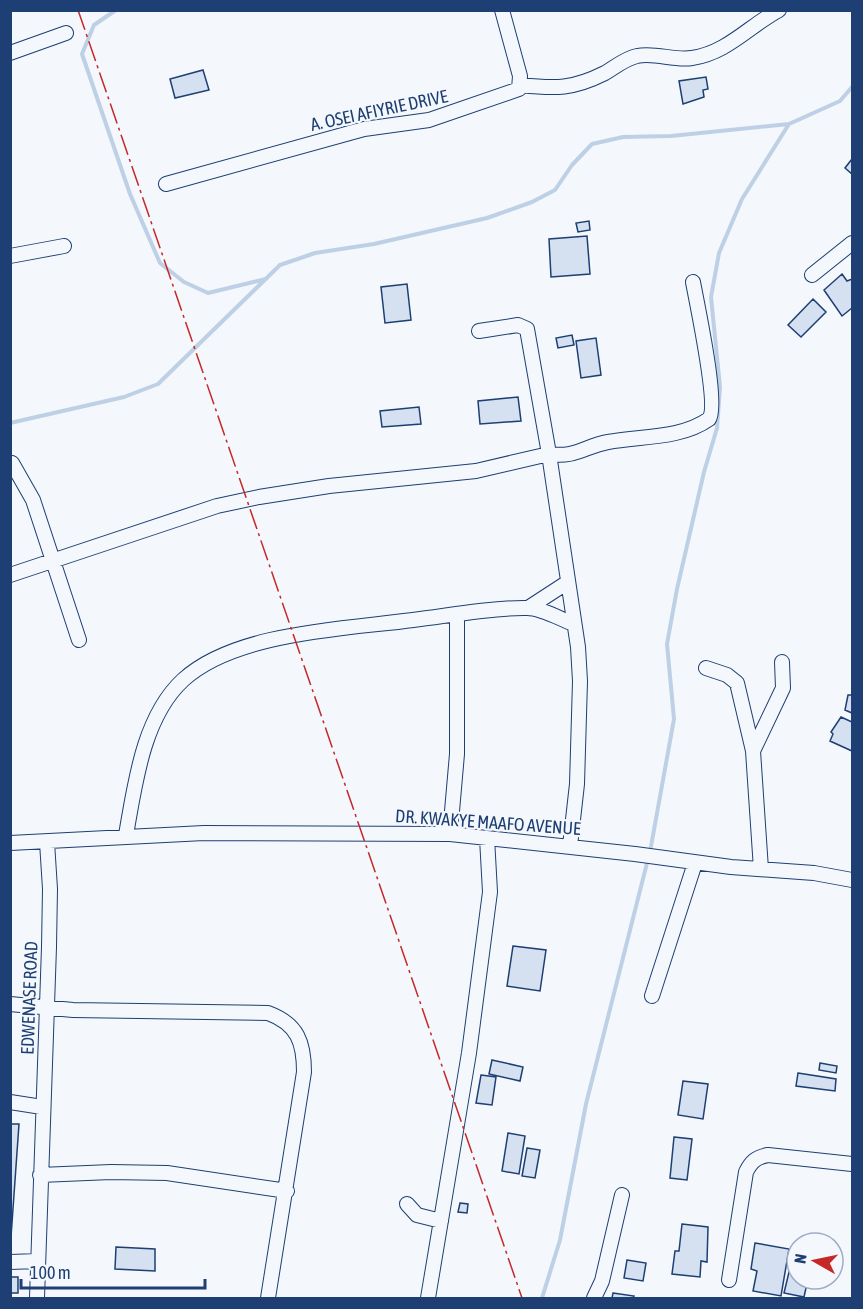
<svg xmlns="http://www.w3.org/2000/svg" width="863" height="1309" font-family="'Asap Condensed',sans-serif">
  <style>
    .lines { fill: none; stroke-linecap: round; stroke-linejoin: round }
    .stream { stroke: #bed0e5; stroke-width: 4 }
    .building { fill: #d5e0f0; stroke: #1d3f73; stroke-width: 1.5 }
    .minor-casing { stroke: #1d3f73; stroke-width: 16 }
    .minor { stroke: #f4f7fb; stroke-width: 14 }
    .power { stroke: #c62828; stroke-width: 1.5; stroke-dasharray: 21 4.5 3 4.5; stroke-linecap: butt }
    .labels { text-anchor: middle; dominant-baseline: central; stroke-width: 4.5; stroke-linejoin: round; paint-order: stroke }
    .street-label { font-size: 18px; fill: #1d3f73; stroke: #f4f7fb }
  </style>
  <rect width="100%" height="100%" fill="#f4f7fb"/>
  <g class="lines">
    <path class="stream" d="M116,10l-22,15 -12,29 48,140 30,69 24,19 24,11 58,-14
      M10,423l114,-26 34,-13 122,-119 35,-12 59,-9 113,-26 45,-16 23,-12 17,-25 20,-21 31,-7 48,-1 118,-12 51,-23 12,-14
      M650,852l24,-133 -7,-75 10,-55 27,-117 13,-44 3,-41 -9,-90 8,-44 23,-54 47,-75
      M542,1298l18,-58 26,-136 62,-245"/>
  </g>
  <path class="building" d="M203,70l6,20 -34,8 -5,-19z
    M706,77l2,12 -5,1 1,7 -21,7 -4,-23z
    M852,159v15l-7,-6z
    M589,221l1,9 -12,2 -2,-9z
    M587,236l3,38 -39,3 -2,-38z
    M842,274l5,7 5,-2v29l-10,8 -18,-26z
    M407,284l4,36 -26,3 -4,-36z
    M813,299l13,13 -25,25 -13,-12z
    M572,335l2,10 -16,3 -2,-10z
    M596,338l5,37 -20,3 -5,-37z
    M518,397l3,24 -41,3 -2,-23z
    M419,407l2,17 -39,3 -2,-16z
    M848,695h4v18l-7,-3z
    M841,717l11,5v29l-22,-10 3,-7 -2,-2z
    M513,946l33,4 -6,41 -33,-5z
    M492,1060l31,7 -3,14 -31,-7z
    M820,1063l17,3 -1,7 -17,-3z
    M798,1073l38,6 -1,12 -39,-5z
    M481,1075l15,2 -4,28 -16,-2z
    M683,1081l25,3 -5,35 -25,-4z
    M10,1124h9l-8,113h-1z
    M508,1133l17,3 -6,38 -17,-3z
    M674,1137l18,2 -5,41 -17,-2z
    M527,1148l13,2 -5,28 -13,-2z
    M460,1203l8,1 -1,9 -9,-1z
    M682,1224l26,3 -1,35 -6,-1 -1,16 -28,-3 3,-23h4z
    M755,1243l34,6 -8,47 -28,-5 4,-20 -6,-2z
    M116,1247l39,2v22l-40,-2z
    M795,1247l2,1v31h11l-4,18 -20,-4z
    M627,1260l19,3 -3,18 -19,-3z
    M10,1277h8v16h-8z
    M613,1293l21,3 -1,2h-21z"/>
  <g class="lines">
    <defs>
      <path id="minor" d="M10,53l56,-20
        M521,85c35,4 52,4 84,-12 10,-6 21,-15 32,-17 18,-4 37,5 55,2 35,-5 57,-32 87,-48
        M166,184l198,-55 65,-9 90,-31 1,-13 -18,-66
        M10,256l54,-10
        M812,275l40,-32
        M12,463l21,37 46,140
        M10,575l207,-69 42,-9 70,-11 147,-15 73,-17 -22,-125 -9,-4 -39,6
        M528,608l40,-26
        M706,668l21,7 10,8 16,68
        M450,834l7,-80v-139
        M126,835c9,-51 17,-118 57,-155 52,-48 163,-51 230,-60 34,-4 81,-13 114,-12 15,0 33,11 47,16
        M10,843l194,-10 246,1 185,20 96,13 83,6 38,7
        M570,846l7,-62 3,-103 -2,-34 -29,-193c27,4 36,-8 59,-12 32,-6 73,-3 101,-23 10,-13 -12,-115 -16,-137
        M761,869l-8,-118 30,-63 -1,-26
        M652,996l43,-133
        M10,1004l63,6 195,3c30,11 36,30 36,59l-36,226
        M10,1102l32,5
        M40,1175l71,-3 56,1 120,18
        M407,1204l10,11 24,6
        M10,1262l28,-1
        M729,1280l17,-108c5,-10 10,-15 22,-17l84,9
        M37,1298l12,-351 1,-58 -3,-47
        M428,1298l41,-245 21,-161 -3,-54
        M594,1298l8,-17 20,-86"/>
    </defs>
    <use href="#minor" class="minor-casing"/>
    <use href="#minor" class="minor"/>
    <path class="power" d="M78,10l444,1288"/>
  </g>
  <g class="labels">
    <g class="street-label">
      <text transform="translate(379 110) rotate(-12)">A. OSEI AFIYRIE DRIVE</text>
      <text transform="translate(488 822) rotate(4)">DR. KWAKYE MAAFO AVENUE</text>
      <text transform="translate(29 998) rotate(-88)">EDWENASE ROAD</text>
    </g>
  </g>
  <rect width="863" height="1309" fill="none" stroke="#1d3f73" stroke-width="24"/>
  <g transform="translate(815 1261) rotate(279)"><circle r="28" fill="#f4f7fb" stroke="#9eadc5" stroke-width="1.5"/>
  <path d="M0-4.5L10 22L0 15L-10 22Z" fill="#c62828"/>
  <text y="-9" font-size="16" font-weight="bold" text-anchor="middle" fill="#1d3f73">N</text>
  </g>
  <path d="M21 1279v9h184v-9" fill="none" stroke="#1d3f73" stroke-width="3"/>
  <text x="30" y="1279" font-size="18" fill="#1d3f73" stroke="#f4f7fb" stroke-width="4.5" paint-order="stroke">100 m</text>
</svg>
